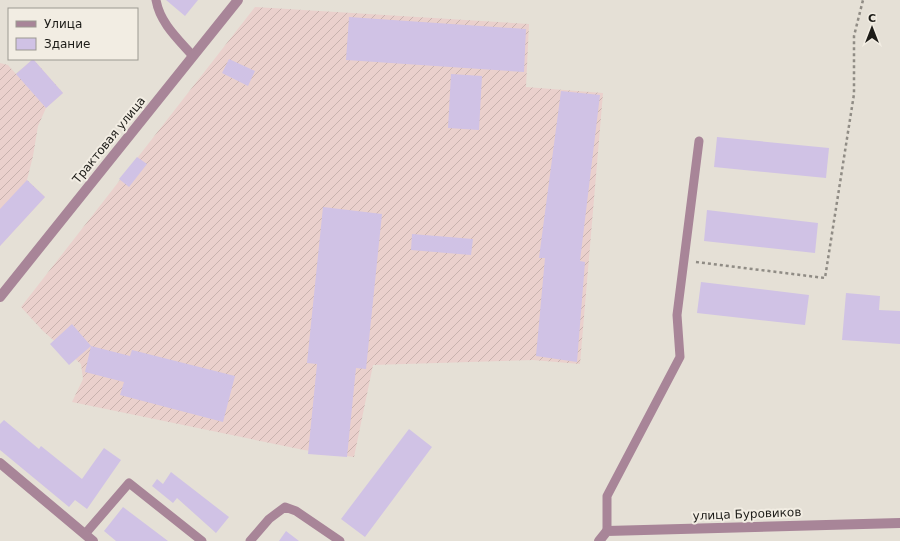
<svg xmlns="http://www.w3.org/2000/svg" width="900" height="541" font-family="'DejaVu Sans',sans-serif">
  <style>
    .industrial { fill: url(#industrial-furrows) }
    .building { fill: #d0c2e5 }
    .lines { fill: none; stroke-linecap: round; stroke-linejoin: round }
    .path { stroke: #908c85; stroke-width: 2.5; stroke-dasharray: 3 3; stroke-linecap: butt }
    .lane { stroke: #a88598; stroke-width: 9 }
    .street { stroke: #a88598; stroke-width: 10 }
    .labels { text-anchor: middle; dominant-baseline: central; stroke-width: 4; stroke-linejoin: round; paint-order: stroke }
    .street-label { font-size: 12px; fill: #1c1b17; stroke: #f2ede3 }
  </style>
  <defs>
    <pattern id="industrial-furrows" width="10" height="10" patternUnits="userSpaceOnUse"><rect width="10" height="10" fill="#ead0cc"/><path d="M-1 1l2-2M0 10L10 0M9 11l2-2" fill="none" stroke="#c8b2ae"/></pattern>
  </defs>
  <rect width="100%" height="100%" fill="#e5e0d6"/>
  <path class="industrial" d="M255,7l274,17 -3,63 77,6 -23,271 -47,-4 -160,5 -19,92 -50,-7 -232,-48 11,-23 -2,-15 -38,-33 -22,-24z
    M33,59l30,34 -17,15 -8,18 -5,30 -6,24 18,17 -45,49v-183l8,2 8,9z"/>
  <path class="building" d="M166,0h32l-13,16z
    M349,17l177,12 -2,43 -178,-12z
    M33,59l30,34 -17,15 -30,-34z
    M229,59l26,12 -7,15 -26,-13z
    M451,74l31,2 -3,54 -31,-2z
    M561,91l39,4 -20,166 5,1 -8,100 -41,-6 9,-98h-6z
    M717,137l112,11 -3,30 -112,-11z
    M137,157l10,7 -18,23 -10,-8z
    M27,180l18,17 -45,49v-37z
    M323,207l59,7 -16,155 -10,-1 -9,89 -39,-3 9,-90 -10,-1z
    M707,210l111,13 -3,30 -111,-12z
    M412,234l61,5 -2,16 -60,-5z
    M701,282l108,13 -4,30 -108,-12z
    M846,293l34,3 -1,14 21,1v33l-58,-4z
    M72,324l19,22 -22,19 -19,-21z
    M91,346l39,10 2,-6 103,26 -12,46 -103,-27 4,-13 -39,-10z
    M4,420l35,29 2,-3 41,33 22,-31 17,12 -34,49 -12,-9 -6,7 -69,-57v-26z
    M409,429l23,18 -67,90 -24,-18z
    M171,472l58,45 -13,16 -39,-35 -4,5 -21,-17 5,-7 6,5z
    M123,507l45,34h-52l-12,-10z
    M286,531l13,10h-20z"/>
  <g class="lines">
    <path class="path" d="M696,262l129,16 29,-184v-58l9,-36"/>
    <path class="lane" d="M156,0c4,23 22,39 37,56
      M607,531v-35l73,-139 -3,-42 22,-174
      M85,534l44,-51 73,58
      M250,541l19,-22 16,-12 11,4 44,30"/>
    <path class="street" d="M0,297l238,-297
      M0,463l93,78
      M599,541l8,-10 293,-8"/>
  </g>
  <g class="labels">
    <g class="street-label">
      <text transform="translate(109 140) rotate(-51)">Трактовая улица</text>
      <text transform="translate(747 514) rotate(-2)">улица Буровиков</text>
    </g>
  </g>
  <rect x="8" y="8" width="130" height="52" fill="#f2ede3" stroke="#9c9991"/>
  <rect x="16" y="21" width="20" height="6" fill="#a88598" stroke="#9c9991"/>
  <text x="44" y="28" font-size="12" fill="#1c1b17">Улица</text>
  <rect x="16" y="38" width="20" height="12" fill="#d0c2e5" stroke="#9c9991"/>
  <text x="44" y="48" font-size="12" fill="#1c1b17">Здание</text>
  <g transform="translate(872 28)" stroke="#f2ede3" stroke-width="3" paint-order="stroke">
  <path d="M0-3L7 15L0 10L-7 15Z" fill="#1c1b17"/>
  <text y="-6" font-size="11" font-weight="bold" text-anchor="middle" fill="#1c1b17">С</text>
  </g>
</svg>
